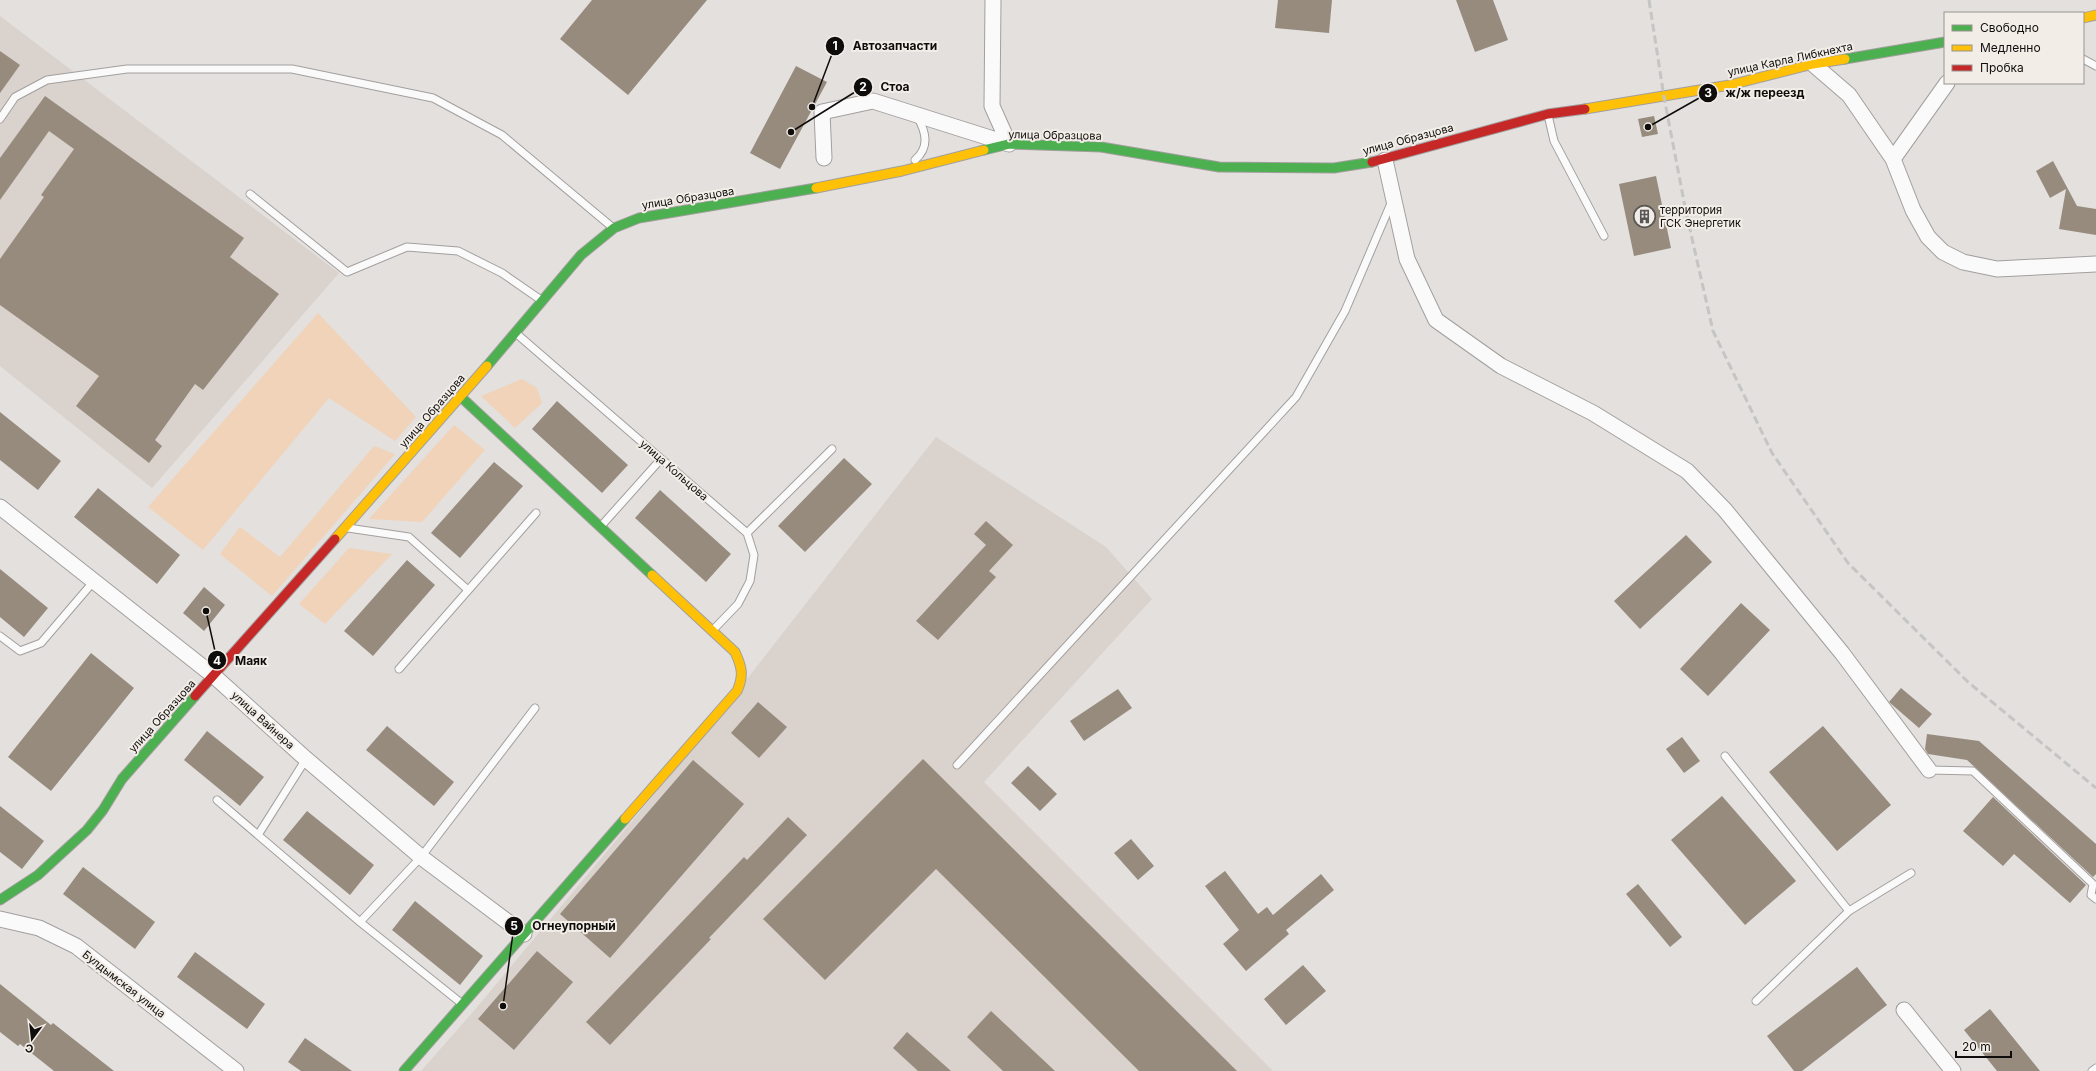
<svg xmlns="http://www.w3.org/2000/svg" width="2096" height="1071" font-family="Inter,sans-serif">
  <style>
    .built { fill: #dad2cc }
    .green { fill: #f0d3b9 }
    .building { fill: #978b7e }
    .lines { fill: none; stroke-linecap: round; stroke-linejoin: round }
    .lane-casing { stroke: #a29f9e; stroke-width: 9 }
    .street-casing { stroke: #a29f9e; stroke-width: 17 }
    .fast-casing { stroke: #a29f9e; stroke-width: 11 }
    .slow-casing { stroke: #a29f9e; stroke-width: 11 }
    .jam-casing { stroke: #a29f9e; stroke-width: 11 }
    .lane { stroke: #fbfafa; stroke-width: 7 }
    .street { stroke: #fbfafa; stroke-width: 15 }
    .fast { stroke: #4caf50; stroke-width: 9 }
    .slow { stroke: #ffc107; stroke-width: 9 }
    .jam { stroke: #c62828; stroke-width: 9 }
    .rail { stroke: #c5c5c4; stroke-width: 3; stroke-dasharray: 8 4; stroke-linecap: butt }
    .labels { text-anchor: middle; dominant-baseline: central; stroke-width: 4; stroke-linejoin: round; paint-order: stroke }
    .street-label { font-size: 11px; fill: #0f0d0b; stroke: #f3ede8 }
    .poi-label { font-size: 11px; fill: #0f0d0b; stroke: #f3ede8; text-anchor: start }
    .leader { fill: none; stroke: #0f0d0b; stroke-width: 1.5 }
    .callout-dot { fill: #0f0d0b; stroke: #f3ede8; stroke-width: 1.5 }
    .mark-label { font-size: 12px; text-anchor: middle; font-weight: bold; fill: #fff }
    .callout-label { font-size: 12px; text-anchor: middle; font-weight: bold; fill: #0f0d0b; stroke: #f3ede8; stroke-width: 4; stroke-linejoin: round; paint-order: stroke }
  </style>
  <rect width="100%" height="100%" fill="#e3e0de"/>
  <path class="built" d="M0,16l339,257 -187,215 -152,-122z
    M936,437l170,110 46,52 -168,183 289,289h-852l52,-59 220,-264z"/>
  <path class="green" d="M318,313l98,104 -21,24 -66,-43 -126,152 -55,-43z
    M522,379l15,9 5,15 -27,25 -34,-32z
    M454,425l31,25 -63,72 -53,-3z
    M374,446l21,8 -123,142 -52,-42 20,-27 40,30z
    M349,548l43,6 -67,70 -26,-20z"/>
  <path class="building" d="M592,0h115l-79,95 -68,-56z
    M1278,0h54l-3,33 -54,-5z
    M1456,0h37l15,40 -33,12z
    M0,51l20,14 -20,28z
    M796,66l31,16 -47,87 -30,-16z
    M45,96l199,142 -14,19 49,37 -76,96 -8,-6 -40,56 7,6 -13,17 -73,-57 23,-30 -99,-71v-46l44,-62 -3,-2 33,-46 -25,-18 -49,69v-42z
    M1654,116l4,18 -16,3 -4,-18z
    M2053,161l24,45 19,3v26l-37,-6 7,-40 -16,9 -14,-27z
    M1656,176l15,72 -37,8 -15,-72z
    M557,401l71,64 -26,28 -70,-64z
    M0,412l61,49 -23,29 -38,-30z
    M844,458l28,26 -67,68 -27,-26z
    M494,462l29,24 -63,72 -29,-25z
    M98,488l82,67 -23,29 -83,-67z
    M660,490l71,64 -25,28 -71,-64z
    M986,521l27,24 -24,26 7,6 -58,63 -22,-19 70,-76 -12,-11z
    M1686,535l26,27 -72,67 -26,-28z
    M407,560l28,25 -62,71 -29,-25z
    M0,569l48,39 -24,29 -24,-20z
    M204,587l21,18 -21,26 -21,-18z
    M1741,603l29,27 -62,66 -28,-27z
    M91,653l43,35 -83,103 -43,-34z
    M1901,688l31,26 -13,14 -30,-26z
    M1118,689l14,19 -48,33 -14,-20z
    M758,702l29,25 -28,31 -28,-25z
    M387,726l67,56 -20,24 -68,-56z
    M1823,726l68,79 -54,46 -68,-79z
    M207,731l57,46 -24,29 -56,-46z
    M1927,734l52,7 117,103v30l-3,3 -126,-117 -39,-6 -3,-5z
    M1682,737l18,24 -16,12 -18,-24z
    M923,759l314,312h-98l-203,-202 -111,111 -62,-61z
    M693,760l51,44 -134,154 -50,-44z
    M1028,766l29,28 -17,17 -29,-28z
    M1722,796l74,85 -51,44 -74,-85z
    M1993,797l93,88 -16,18 -56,-49 -11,12 -40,-35z
    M0,806l44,35 -22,28 -22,-17z
    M307,811l67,54 -24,30 -67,-55z
    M788,817l19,18 -98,103 2,1 -101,106 -24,-23 158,-165 3,3z
    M1131,839l23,27 -16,14 -24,-27z
    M83,867l72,55 -20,27 -72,-55z
    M1225,871l33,43 9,-7 6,8 48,-41 13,16 -48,40 3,4 -43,37 -23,-27 16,-14 -34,-44z
    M1638,884l44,53 -12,10 -44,-53z
    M415,901l68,55 -23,29 -68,-55z
    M537,951l36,31 -59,68 -36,-31z
    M195,952l70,52 -18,25 -70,-52z
    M1303,965l23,26 -40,34 -22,-26z
    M1857,967l30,38 -85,66h-8l-27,-35z
    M0,984l51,41 2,-2 61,48h-60l-34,-27 -2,2 -18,-14z
    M1990,1009l50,62h-43l-33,-41z
    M991,1011l64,60h-52l-36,-34z
    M907,1032l44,39h-33l-25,-23z
    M305,1038l47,33h-51l-13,-9z"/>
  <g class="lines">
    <defs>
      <path id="lane" d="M2083,59l13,7
        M1548,115l6,26 50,95
        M0,119l15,-22 32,-17 80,-11h165l141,29 69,37 110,92
        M915,160c15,-13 11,-28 2,-44
        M250,194l97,78 60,-25 51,4 44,22 39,27
        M518,335l229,198 7,22 -4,26 -12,23 -25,26
        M602,525l59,-66
        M348,528l61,9 59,53
        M747,533l85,-84
        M0,636l20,15 21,-8 53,-62
        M399,669l137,-156
        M1725,756l124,155 62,-38
        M957,765l339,-368 49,-86 47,-110
        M1929,770l44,1 120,113 -2,11 5,4
        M217,800l143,122 101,81
        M258,835l48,-76
        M360,922l61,-65 114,-149
        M1756,1001l93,-90
        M2092,1071l4,-3"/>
      <path id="street" d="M1813,64l36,31 44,64 20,51 15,27 15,15 20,10 34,7 99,-5
        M824,158l-2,-46 51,-11 136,43 -17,-38 1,-106
        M1893,159l54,-76
        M1385,160l22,99 29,61 65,46 92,47 94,58 38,39 117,143 87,117
        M0,507l214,169 92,83 115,98 103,77
        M0,919l39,9 37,18 160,125
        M1904,1010l49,61"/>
      <path id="fast" d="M1845,59l100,-17
        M984,150l25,-6 92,3 118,20 115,1 38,-6
        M487,366l94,-111 33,-27 25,-10 177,-30
        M461,397l191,178
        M0,900l38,-25 49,-45 16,-20 19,-31 73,-83
        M404,1071l221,-252"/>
      <path id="slow" d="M2083,18l13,-3
        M1585,109l145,-24 83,-21 32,-5
        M816,188l86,-17 82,-21
        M335,539l152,-173
        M625,819l112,-128c7,-15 5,-24 -2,-39l-83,-77"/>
      <path id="jam" d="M1372,162l176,-48 37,-5
        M195,696l140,-157"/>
    </defs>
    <use href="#lane" class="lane-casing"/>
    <use href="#street" class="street-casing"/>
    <use href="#fast" class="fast-casing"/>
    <use href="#slow" class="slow-casing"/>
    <use href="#jam" class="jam-casing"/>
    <use href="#lane" class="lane"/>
    <use href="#street" class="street"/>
    <use href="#fast" class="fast"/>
    <use href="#slow" class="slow"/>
    <use href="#jam" class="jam"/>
    <path class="rail" d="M1649,0l15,97 22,115 27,119 59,122 76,110 120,119 128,106"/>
  </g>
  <defs>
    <symbol id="building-ring" viewBox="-11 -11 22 22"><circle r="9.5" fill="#f3ede8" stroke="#595755" stroke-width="1.5"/><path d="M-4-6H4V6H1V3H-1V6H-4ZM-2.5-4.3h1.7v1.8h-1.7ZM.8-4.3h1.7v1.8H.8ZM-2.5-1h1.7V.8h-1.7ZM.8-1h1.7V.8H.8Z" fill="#595755"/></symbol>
  </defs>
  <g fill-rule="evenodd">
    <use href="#building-ring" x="1632" y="204" width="25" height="25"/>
  </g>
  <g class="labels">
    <g class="street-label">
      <text transform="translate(1790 59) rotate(-12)">улица Карла Либкнехта</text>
      <text transform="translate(1055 135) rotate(1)">улица Образцова</text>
      <text transform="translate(1408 139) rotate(-15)">улица Образцова</text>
      <text transform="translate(688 198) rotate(-9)">улица Образцова</text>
      <text transform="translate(432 411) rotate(-49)">улица Образцова</text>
      <text transform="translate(674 470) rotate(41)">улица Кольцова</text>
      <text transform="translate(162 716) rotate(-48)">улица Образцова</text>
      <text transform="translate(263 720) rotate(42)">улица Вайнера</text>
      <text transform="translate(124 984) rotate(38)">Булдымская улица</text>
    </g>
    <g class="poi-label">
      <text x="1660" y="210">территория<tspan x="1660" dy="13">ГСК Энергетик</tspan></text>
    </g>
  </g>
  <path class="leader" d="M812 107L835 46M791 132L863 87M1648 127L1708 93M206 611L217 660M503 1006L514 926"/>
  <g class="callout-dot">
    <circle cx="812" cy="107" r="4"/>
    <circle cx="791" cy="132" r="4"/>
    <circle cx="1648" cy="127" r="4"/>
    <circle cx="206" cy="611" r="4"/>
    <circle cx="503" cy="1006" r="4"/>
    <circle cx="835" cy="46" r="10"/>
    <circle cx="863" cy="87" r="10"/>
    <circle cx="1708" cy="93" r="10"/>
    <circle cx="217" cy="660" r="10"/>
    <circle cx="514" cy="926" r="10"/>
  </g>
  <g class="mark-label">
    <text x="835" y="50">1</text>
    <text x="863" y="91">2</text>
    <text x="1708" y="97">3</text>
    <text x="217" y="665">4</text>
    <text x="514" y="930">5</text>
  </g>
  <g class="callout-label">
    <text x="895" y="50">Автозапчасти</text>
    <text x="895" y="91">Стоа</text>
    <text x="1765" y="97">ж/ж переезд</text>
    <text x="251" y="665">Маяк</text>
    <text x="574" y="930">Огнеупорный</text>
  </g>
  <rect x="1944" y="12" width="140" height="72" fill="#f3ede8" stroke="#989390"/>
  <rect x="1952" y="25" width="20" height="6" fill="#4caf50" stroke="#989390"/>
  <text x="1980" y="32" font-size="12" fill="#0f0d0b">Свободно</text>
  <rect x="1952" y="45" width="20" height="6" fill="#ffc107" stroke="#989390"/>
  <text x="1980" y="52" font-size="12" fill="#0f0d0b">Медленно</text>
  <rect x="1952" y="65" width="20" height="6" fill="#c62828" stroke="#989390"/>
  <text x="1980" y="72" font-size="12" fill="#0f0d0b">Пробка</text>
  <g transform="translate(32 1039) rotate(195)" stroke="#f3ede8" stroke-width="3" paint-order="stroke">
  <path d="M0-3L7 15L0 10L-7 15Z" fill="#0f0d0b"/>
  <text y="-6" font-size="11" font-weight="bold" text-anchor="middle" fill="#0f0d0b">С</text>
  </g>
  <path d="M1956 1051v6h55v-6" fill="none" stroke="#0f0d0b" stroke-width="2"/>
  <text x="1962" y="1051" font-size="12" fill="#0f0d0b" stroke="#f3ede8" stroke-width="3" paint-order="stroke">20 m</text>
</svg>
